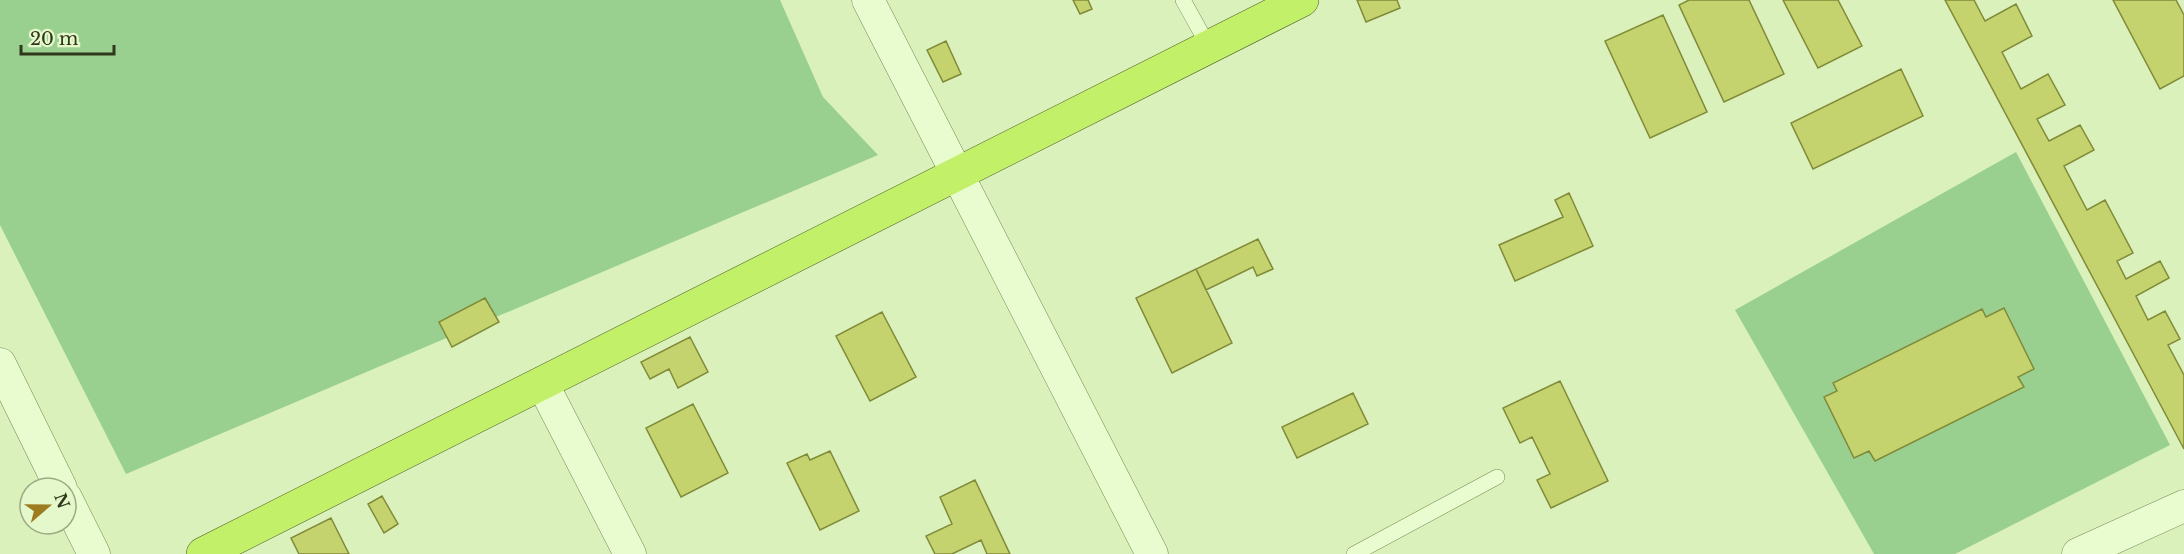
<svg xmlns="http://www.w3.org/2000/svg" width="2184" height="554" font-family="'Libre Baskerville',serif">
  <style>
    .green { fill: #99d08f }
    .building { fill: #c4d36e; stroke: #808a38; stroke-width: 1.5 }
    .lines { fill: none; stroke-linecap: round; stroke-linejoin: round }
    .service-casing { stroke: #7b8954; stroke-width: 16 }
    .minor-casing { stroke: #7b8954; stroke-width: 33 }
    .trunk-casing { stroke: #4d5629; stroke-width: 34 }
    .service { stroke: #e8fccf; stroke-width: 15 }
    .minor { stroke: #e8fccf; stroke-width: 32 }
    .trunk { stroke: #c2f169; stroke-width: 33 }
  </style>
  <rect width="100%" height="100%" fill="#daf1bb"/>
  <path class="green" d="M0,0h780l43,97 55,58 -752,319 -126,-249z
    M2016,152l154,293 -215,109h-81l-139,-244z"/>
  <path class="building" d="M1073,0h15l4,9 -12,5z
    M1357,0h40l3,8 -34,14z
    M1689,0h60l35,74 -60,28 -45,-97z
    M1783,0h55l24,46 -44,22z
    M1945,0h29l11,21 31,-17 16,32 -30,16 19,37 27,-15 17,31 -28,14 12,22 31,-16 14,25 -30,16 23,44 18,-10 28,53 -16,8 9,18 34,-18 9,17 -33,18 12,24 17,-9 15,28 -12,6 16,30v74z
    M2113,0h63l8,15v61l-24,13z
    M1663,15l44,97 -57,26 -45,-97z
    M946,41l15,33 -18,8 -16,-32z
    M1901,69l22,47 -110,53 -22,-46z
    M1569,193l24,53 -78,35 -16,-36 64,-28 -8,-17z
    M1258,239l15,30 -16,7 -4,-9 -47,23 -10,-21z
    M1196,269l36,74 -60,30 -36,-75z
    M485,298l14,24 -47,25 -13,-25z
    M2004,308l30,61 -16,8 6,10 -149,74 -6,-10 -15,7 -30,-61 13,-6 -4,-8 149,-74 4,8z
    M882,312l34,65 -46,24 -34,-65z
    M690,337l18,35 -30,16 -9,-19 -19,10 -9,-17z
    M1560,381l48,100 -57,27 -14,-28 13,-6 -18,-37 -12,6 -17,-35z
    M1353,393l15,31 -71,34 -15,-31z
    M693,404l35,69 -47,24 -35,-69z
    M830,451l29,60 -39,19 -33,-67 20,-9 3,6z
    M975,480l35,74h-23l-6,-14 -29,14h-17l-9,-18 26,-12 -12,-27z
    M382,496l16,28 -14,9 -16,-29z
    M331,518l18,36h-50l-8,-16z"/>
  <g class="lines">
    <defs>
      <path id="service" d="M1183,0l26,47
        M1354,554l143,-77"/>
      <path id="minor" d="M868,0l284,554
        M0,364l61,124
        M542,383l88,171
        M66,498l28,56
        M2078,554l106,-48"/>
      <path id="trunk" d="M203,554l1099,-554"/>
    </defs>
    <use href="#service" class="service-casing"/>
    <use href="#minor" class="minor-casing"/>
    <use href="#trunk" class="trunk-casing"/>
    <use href="#service" class="service"/>
    <use href="#minor" class="minor"/>
    <use href="#trunk" class="trunk"/>
  </g>
  <g transform="translate(48 506) rotate(70)"><circle r="28" fill="#e4f8cb" stroke="#9cab84" stroke-width="1.5"/>
  <path d="M0-4.5L10 22L0 15L-10 22Z" fill="#9d7b1f"/>
  <text y="-9" font-size="16" font-weight="bold" text-anchor="middle" fill="#31371a">N</text>
  </g>
  <path d="M21 45v9h93v-9" fill="none" stroke="#31371a" stroke-width="3"/>
  <text x="30" y="45" font-size="18" fill="#31371a" stroke="#e4f8cb" stroke-width="4.5" paint-order="stroke">20 m</text>
</svg>
